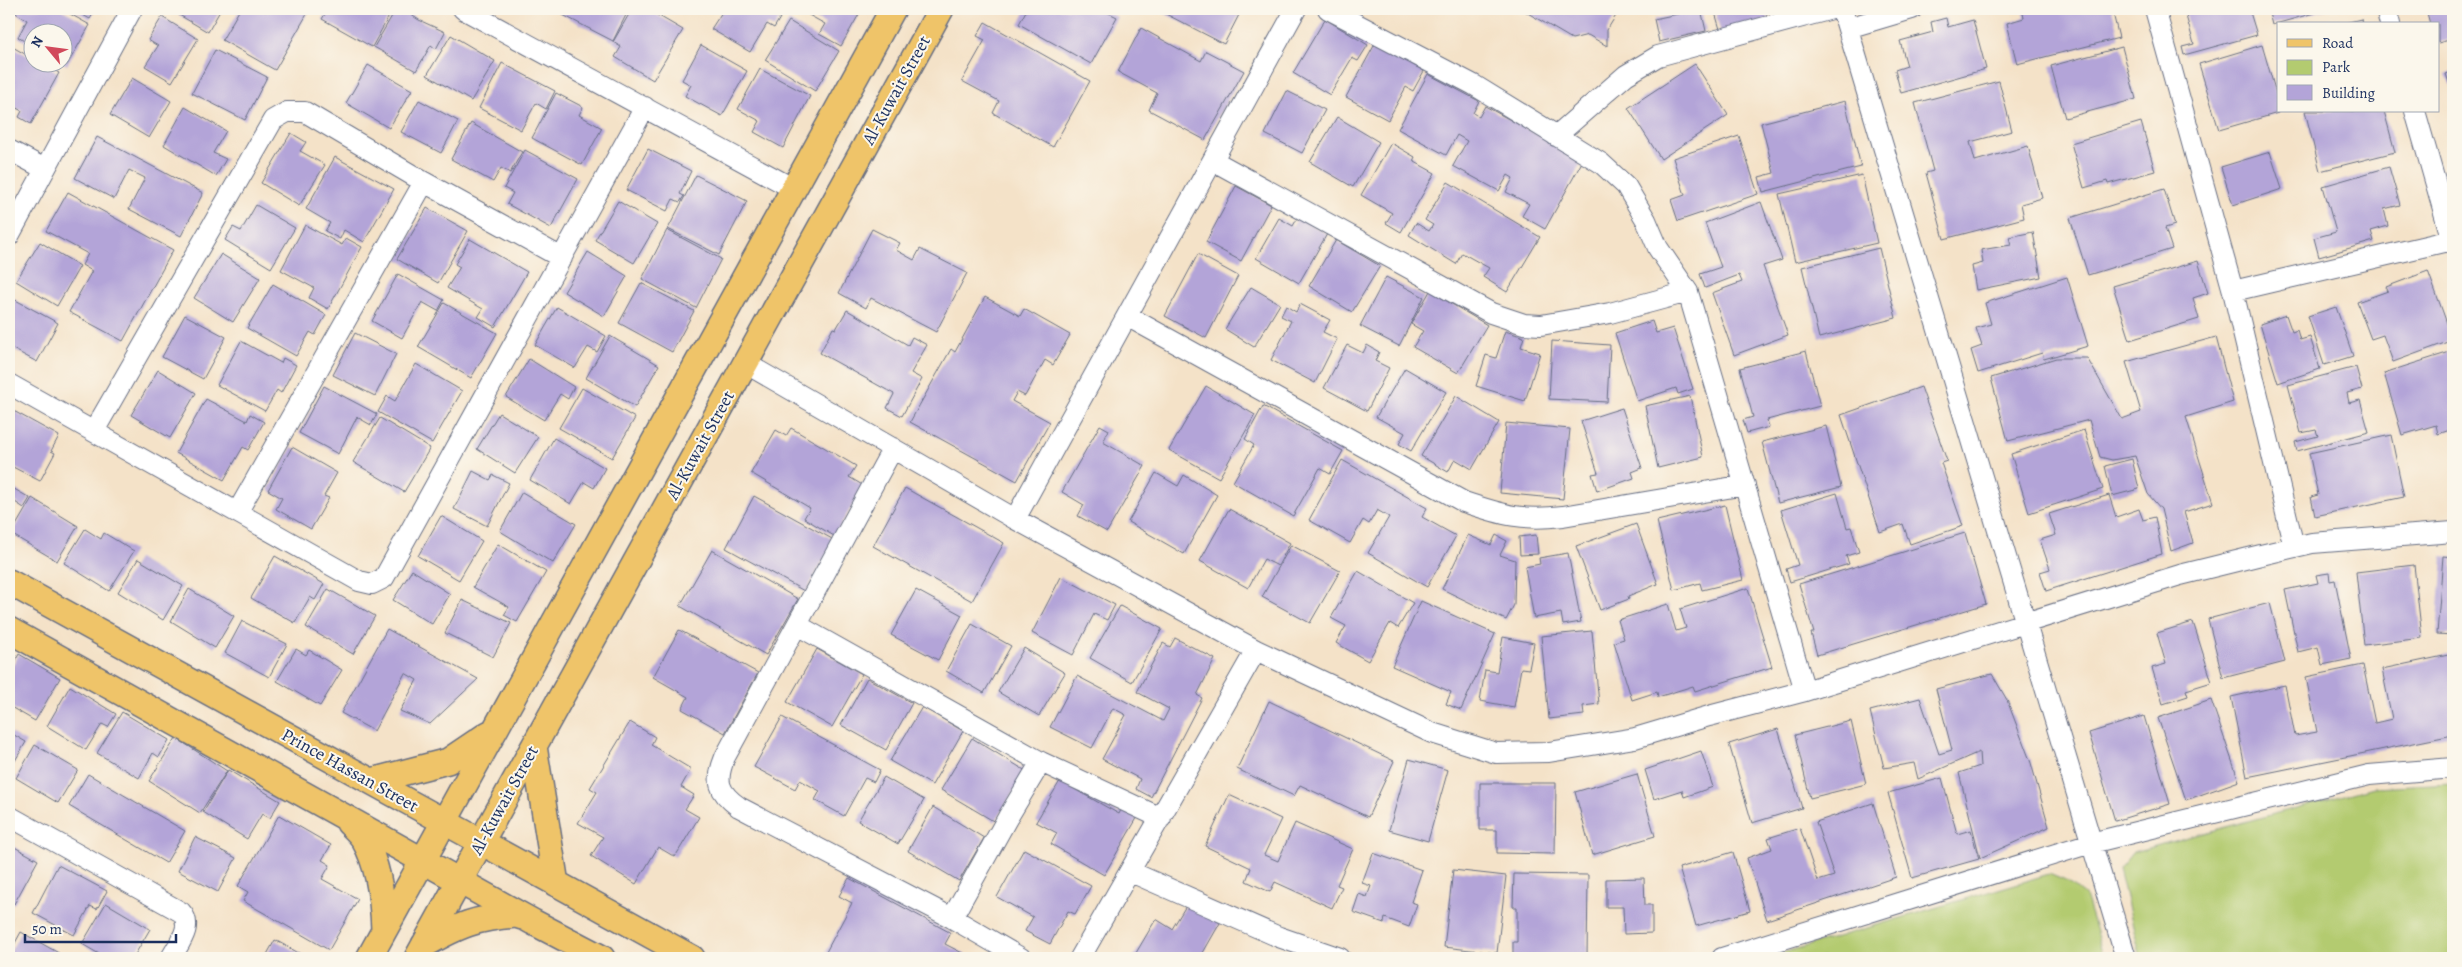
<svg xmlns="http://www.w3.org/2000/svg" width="2462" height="967" font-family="Alegreya,serif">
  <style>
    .green { fill: #b3cb70; stroke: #677d67 }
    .building { fill: #b3a4d8 }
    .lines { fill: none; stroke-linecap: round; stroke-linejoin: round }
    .minor-casing { stroke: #676e83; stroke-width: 22 }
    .major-casing { stroke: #676e83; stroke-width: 28 }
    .minor { stroke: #fff; stroke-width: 20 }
    .major { stroke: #efc469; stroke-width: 25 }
    .labels { text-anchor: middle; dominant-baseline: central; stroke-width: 4; stroke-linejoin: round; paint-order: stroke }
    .street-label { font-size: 18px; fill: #1b2f5e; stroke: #fbf7ec }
  </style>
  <rect width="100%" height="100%" fill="#fbf7ec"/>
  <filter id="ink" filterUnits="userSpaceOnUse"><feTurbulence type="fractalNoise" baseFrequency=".02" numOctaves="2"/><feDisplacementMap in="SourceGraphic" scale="10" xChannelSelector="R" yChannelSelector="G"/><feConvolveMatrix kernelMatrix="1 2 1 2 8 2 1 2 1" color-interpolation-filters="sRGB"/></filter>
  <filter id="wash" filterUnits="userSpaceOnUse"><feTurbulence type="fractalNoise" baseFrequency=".0096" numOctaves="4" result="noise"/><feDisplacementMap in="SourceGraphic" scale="20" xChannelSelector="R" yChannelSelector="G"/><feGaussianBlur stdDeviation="1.12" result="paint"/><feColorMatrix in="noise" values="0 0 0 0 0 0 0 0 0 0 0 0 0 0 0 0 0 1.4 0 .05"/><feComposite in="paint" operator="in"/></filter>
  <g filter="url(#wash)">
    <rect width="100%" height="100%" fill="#f4e2c8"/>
    <path class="green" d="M2453,783v175h-312l-22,-89 14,-17 241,-65z
      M2049,874l19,8 17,14 19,62h-338z"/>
    <g id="blocks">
      <path class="building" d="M9,9h52l29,16 -23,40 -5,-3v-30h-30v14l-14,-9 9,-17 -13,-8 -5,9z
        M72,9h24l-6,10z
        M169,9h52l-13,23z
        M240,9h19l7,3 2,-3h42l-35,61 -53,-30z
        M328,9h65l-21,38 -50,-28z
        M396,9h6l17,11 26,12 -9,17 -5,-4 -15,26 -42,-24z
        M561,9h68l-16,32 -54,-28z
        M632,9h15l36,21 -30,50 -38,-23 6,-10 -8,-5z
        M724,9h41l15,9 -6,10 -7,-4 -17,28 -39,-23z
        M798,9h64l-21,37 -22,-12 6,-10z
        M1027,9h74l16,8 -26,47 -72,-40z
        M1156,9h86l-18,35z
        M1529,9h91l-13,21v16l-19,-11 -16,4 -46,-27z
        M1701,9l5,22 -47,11 -5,-23z
        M1714,9h51l4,12 -47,15z
        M2022,9h90l7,29 -102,26 -10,-41 17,-5z
        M2184,9h65l8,26 -73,20 -2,-8 12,-3z
        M2268,9h60l-56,16z
        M2426,9h27v30l-15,4v-19h-8z
        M162,17l36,22 -26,43 -27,-16 13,-20 -10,-6z
        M1946,18l2,9 25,-7 13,49 -85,24 -6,-23 12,-4 -7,-25 33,-9 -2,-10z
        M1325,19l43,26 -10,16 -6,-3 -22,37 -37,-22z
        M2361,19l1,5h-17v-1z
        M789,21l50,30 -24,40 -50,-31z
        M985,22l105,59 -37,66 -60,-34 6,-12 -37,-20 23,-41 -8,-4z
        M1141,28l60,33 5,-10 38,20 -39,69 -56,-30 8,-17 -39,-21z
        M451,35l44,26 -24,40 -44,-26z
        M1375,44l49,27 -11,20 -7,-4 -18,33 -42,-23z
        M9,45l23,13v4h8l19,11 -28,51 -12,-7 3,-6 -13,-7z
        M701,45l46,26 -25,45 -37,-20 6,-11 -9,-5z
        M2262,45l16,55v13l-59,17 -20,-66z
        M2122,47l14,52 -71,19 -14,-52z
        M215,50l52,27 -22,43 -53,-27z
        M502,63l53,28 -9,18 -10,-6 -15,27 -42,-22z
        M1695,64l33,51 -67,44 -33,-51z
        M368,65l44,25 -23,38 -43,-25z
        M760,69l50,27 -27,52 -29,-16 6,-11 -22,-12z
        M2453,71v23l-7,-20z
        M1428,74l51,27 -6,12 6,4 6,-11 78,43h-4l23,13 -37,67 -23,-13 7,-12 -23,-12 7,-14 -5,-3 -9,16 -46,-25 14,-25 -10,-6 -11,20 -48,-26z
        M132,78l39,23 -22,37 -39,-23z
        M1999,81l13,50 -42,11 5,19 53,-15 14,52 -21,6 3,14 -80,21 -18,-66 7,-2 -18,-68z
        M1287,91l38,19 -23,43 -37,-19z
        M556,93l27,14 -4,8 23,13 -20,37 -50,-27z
        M419,100l39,21 -17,32 -40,-21z
        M1845,101l16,66 -98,25 -4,-15 15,-4 -13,-50z
        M185,107l41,24 -13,22 13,6 -10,17 -52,-31z
        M2305,111h79l11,41 -75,19z
        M1337,117l42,25 -26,45 -43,-25z
        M2141,122l14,49 -47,13 -1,-3 -23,7 -13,-45z
        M471,123l51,29 -12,21 -9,-5 -8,14 -42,-23z
        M291,133l15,9 -6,9 25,14 -26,41 -38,-23z
        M1739,136l19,58 -80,27 -7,-21 14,-5 -12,-37z
        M97,137l106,56 -22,43 -52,-27 16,-31 -16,-8 -15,29 -39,-21z
        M1391,143l24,14 -2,4 22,12 -34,59 -15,-9 6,-10 -31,-18z
        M648,149l43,22 -11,23 4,2 -4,6 -7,-3 -6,12 -41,-21z
        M525,150l53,29 -27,49 -44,-24 6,-11 -9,-5z
        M2270,152l12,37 -49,16 -12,-38z
        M335,157l59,32 -30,53 -20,-12 -4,9 -15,-8 5,-8 -24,-14z
        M2389,167l11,38 -16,4 4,17 -17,5 3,10 -55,16 -5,-19 22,-6 -13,-46z
        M696,175l51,26 -28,54 -51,-26z
        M1862,175l15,68 -82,19 -16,-68z
        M1448,182l92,55 -33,55 -24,-15 6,-9 -27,-15 -6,11 -47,-29 7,-12 13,8 4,-6 -8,-5z
        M1236,186l35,19 -30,56 -35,-19z
        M2164,189l11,36 -10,3 7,21 -84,26 -18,-57z
        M68,192l105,58 -50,91 -54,-29 23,-41 -10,-6 6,-11 -42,-23z
        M618,201l39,23 -23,39 -39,-23z
        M1761,202l21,58 -19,6 25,69 -54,20 -22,-62 30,-11 -3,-7 -34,13 -5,-14 21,-7 -16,-44z
        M256,205l39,23 -24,40 -46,-28 8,-13 8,4z
        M427,208l41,23 -30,52 -41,-24z
        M1298,217l29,17 -28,49 -43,-25 23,-40 14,8z
        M305,225l37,20 4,-7 16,9 -34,62 -19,-11 5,-10 -33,-18z
        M872,229l28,14 -4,7 18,10 6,-11 47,24 -31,59 -65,-34 -5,10 -27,-15z
        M667,230l54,29 -25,49 -54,-29z
        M2033,232l8,45 -65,13 -4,-24 11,-3 -2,-13 30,-5 -2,-8z
        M470,239l57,33 -32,55 -17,-10 5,-8 -36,-21 13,-21 -5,-3z
        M1336,240l44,26 -28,46 -43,-26z
        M40,242l40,24 -23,40 -41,-25z
        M1879,248l17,70 -77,20 -17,-71z
        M588,252l39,24 -23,40 -40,-24z
        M221,254l39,24 -27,44 -39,-24z
        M1198,254l40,22 -32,62 -41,-22z
        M2198,261l10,32 -15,5 6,21 -69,21 -17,-54z
        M2428,271l25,69 -60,22 -10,-27 -12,4 -14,-37 31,-11 -2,-4z
        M398,274l46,26 -6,11 -16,-9 -20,36 -30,-17z
        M1386,277l38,20 -25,49 -39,-20z
        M2067,277l21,69 -44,13 -2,-6 -64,20 -7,-23 11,-4 -6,-18 15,-4 -6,-21z
        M641,283l53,28 -22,41 -53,-29z
        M273,284l53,31 -11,20 -5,-3 -14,24 -49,-28z
        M1251,287l29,17 -26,43 -29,-18z
        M1430,291l57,34 -29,48 -45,-26 10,-16 -12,-7z
        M10,297l48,26 -21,39 -28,-15z
        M985,297l35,19 4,-7 46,26 -17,30 -8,-5 -20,36 -8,-4 -5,9 38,21 -33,59 -107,-59 41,-73 4,3z
        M444,303l53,30 -26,45 -53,-31z
        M1300,304l30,16 -7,12 14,7 -22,44 -44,-23 20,-39 -10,-5 5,-10 10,6z
        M557,307l49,29 -9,16 -9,-5 -13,21 -40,-23z
        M2336,307l17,49 -29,9 -16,-49z
        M847,310l61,35 4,-8 15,8 -16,28 11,6 -20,37 -15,-8 7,-14 -74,-41 13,-25 3,1z
        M185,315l41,22 -23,42 -41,-22z
        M2286,315l6,17 5,-2 3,10 10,-3 10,32 -42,14 -18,-59z
        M1652,321l4,12 17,-5 20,61 -15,5 -2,-6 -39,13 -22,-68z
        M1505,331l19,6 -3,10 19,6 -15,48 -49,-15 10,-31 10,3z
        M355,333l41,21 -21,42 -42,-21z
        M610,336l49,29 -24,42 -49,-29z
        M2216,337l17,65 -47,15 27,86 -29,9 9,31 -22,8 -10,-42 -13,-15 -13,-38 -23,4 -12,-3 -11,-37 -81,21 -17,-63 65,-20h31l35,61 19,-7 -15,-50z
        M241,341l40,22 2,-5 13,7 -15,28 -4,-3 -12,21 -48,-26z
        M1552,341l58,4 -3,57 -58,-3z
        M1347,345l16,8 4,-8 12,7 -4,9 14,7 -22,43 -43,-23z
        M1806,351l14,55 -53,14 2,7 -22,6 -4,-13 10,-3 -13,-49z
        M2453,351v78l-15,5 -2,-9 -34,10 -18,-62z
        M529,359l45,28 -6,12 -8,-5 -16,26 -38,-23z
        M416,364l46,27 -30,52 -54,-31 9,-16 8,5z
        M2356,367l6,22 -15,4 2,10 11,-3 9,32 -72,19 -2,-9 23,-6 -2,-6 -15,3 -13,-48z
        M1405,368l41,24 -35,59 -12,-7 6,-11 -29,-16z
        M158,370l38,23 -26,45 -39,-23z
        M324,386l53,28 -6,11 -14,-8 -19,37 -39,-21z
        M1206,386l49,29 -36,63 -50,-28z
        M1921,387l26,74 -6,2 22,63 -53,18 -7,-20 -23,8 -39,-117z
        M582,388l53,30 -23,40 -53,-30z
        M1456,396l43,26 -27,47 -17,-10 -7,13 -27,-16z
        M1690,396l13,61 -45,11 -13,-62z
        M206,399l41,22 3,-7 14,8 -16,28 -5,-3 -19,33 -48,-27z
        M1263,406l80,45 -13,23 -10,-6 -27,48 -60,-34 21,-37 -9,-6z
        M1622,408l20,60 -10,4 2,6 -37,13 -5,-17 6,-1 -17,-52z
        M10,409l49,27 -8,15 4,2 -15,28 -31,-16z
        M499,413l39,24 -23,36 -38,-24z
        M380,418l50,30 -26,44 -51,-30z
        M1506,423l64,6 -7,70 -63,-6z
        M1100,425l9,5 -6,12 42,24 -38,66 -29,-16 6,-11 -22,-13z
        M1826,426l15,61 -63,16 -16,-61z
        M791,428l65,38 -7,11 15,9 -30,50 -30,-18 6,-10 -59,-35 25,-43 10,6z
        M2084,430l19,59 -74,24 -18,-59z
        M2391,435l13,62 -89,19 -4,-19 7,-2 -9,-42z
        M554,438l51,30 -11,20 -10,-6 -13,22 -41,-24z
        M292,447l45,26 -13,23 5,2 -18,31 -35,-20 6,-11 -14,-8z
        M2132,459l7,30 -27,7 -7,-30z
        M1342,460l85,48 -5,9 34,19 -29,51 -59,-34 21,-36 -12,-7 -8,14 -6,-4 -13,23 -41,-23z
        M473,471l17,9 3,-5 16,8 -22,43 -33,-17z
        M1156,473l22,13 6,-11 33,20 -33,59 -56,-32z
        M9,486l21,12 -6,10 -9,-6 -6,11z
        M905,488l99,55 -32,58 -99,-55z
        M522,492l54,32 -23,39 -53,-32z
        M1837,493l10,35 4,-1 8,25 -13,4 3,8 -59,18 -4,-13 12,-4 -17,-55z
        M2109,495l7,22 23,-8 4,11 12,-3 7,37 -116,37 -6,-19 10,-3 -10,-29 16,-5 -7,-21z
        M754,496l80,44 -28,52 -80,-44z
        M32,498l46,28 -21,35 -46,-27z
        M1725,505l18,75 -41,10 -2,-7 -26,7 -17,-69z
        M1229,509l61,34 -12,23 -14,-7 -16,29 -48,-27z
        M441,516l41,25 -23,39 -41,-24z
        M1636,524l22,60 -30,12 1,3 -29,11 -24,-64z
        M85,529l16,10 3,-6 30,18 -25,40 -45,-28z
        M1965,533l21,71 -169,51 -6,-22h3l-15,-49z
        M1468,535l23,10 5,-10 11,6 -7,14 15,5 -1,45 -8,15 -64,-31z
        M1536,535l2,19 -18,1 -1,-18z
        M498,544l48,28 -29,50 -13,-7 5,-8 -36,-20z
        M1291,545l49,26 -30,52 -48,-26z
        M712,550l86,49 -32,56 -86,-49z
        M1568,553l13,69 -18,3 -2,-12 -27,5 -9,-51 15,-3 -1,-6z
        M275,556l49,28 -9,16 -5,-3 -15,26 -44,-25z
        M2443,556l10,1v78l-16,-1z
        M138,559l45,27 -20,34 -45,-28z
        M2414,565l8,73 -58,7 -8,-73z
        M412,570l38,24 -18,30 -39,-24z
        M1358,571l55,32 -15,25 -8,-5 -22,38 -32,-18 10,-17 -15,-8z
        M2329,573l1,8 5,-1 16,79 -29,6 -4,-18 -20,5 -13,-62 33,-7 -2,-8z
        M1061,577l54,28 -8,15 -13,-6 -21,41 -41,-22z
        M1748,588l24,79 -77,24 -2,-5 -35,11 -1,-5 -25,8 -18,-58 10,-3 -6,-19 50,-16 8,27 10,-3 -6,-19z
        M189,589l45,27 -19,32 -44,-27z
        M328,589l47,27 -22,38 -47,-27z
        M916,590l46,25 -24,45 -47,-25z
        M462,600l49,23 -18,34 -48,-24z
        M1421,601l74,33 -34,76 -15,-6 5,-12 -59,-26z
        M2270,603l15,59 -62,16 -15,-59z
        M1120,606l42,23 -30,53 -42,-24z
        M242,621l45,23 -18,33 -44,-24z
        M2193,622l19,60 -26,8 2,6 -25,8 -11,-36 14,-4 -9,-31z
        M972,624l39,22 -27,47 -38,-22z
        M387,629l91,50 -48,45 -30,-13 17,-31 -12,-7 -31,58 -33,-18z
        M679,630l79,43 -33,60 -43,-24 6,-12 -35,-20z
        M1592,631l7,73 -16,2 1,9 -35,4 -8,-83z
        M1503,637l31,6 -5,26 -8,-1 -7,39 -34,-6 5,-31 12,2z
        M1175,638l40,21 -18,36 5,3 -51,99 -15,-8 4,-10 -38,-20 24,-44 -13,-7 -21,40 -42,-21 27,-51 86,45 6,-12 -32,-17 26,-49 7,4z
        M1024,648l41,25 -26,43 -41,-24z
        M296,649l10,6 3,-5 33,20 -22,36 -43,-25z
        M817,649l45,25 -30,53 -45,-25z
        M19,654l41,24 -25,43 -26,-15v-33z
        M2453,654v81l-206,42 -16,-80 54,-12 10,51 22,-4 -11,-55 57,-12 12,58 17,-4 -10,-50z
        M1992,674l15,26 24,63 18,64 -69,31 -21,-85 21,-7 -1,-14 -61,27 -4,-16 -30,5 -14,-57 50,-13 19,56 13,-4 -16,-61z
        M867,678l45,25 -26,47 -45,-25z
        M70,686l46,28 -8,13 -6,-3 -16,26 -39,-24z
        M2211,700l28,81 -53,19 -28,-82z
        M1269,701l125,60 -26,56 -68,-32 -6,11 -57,-27z
        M922,707l41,24 -31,54 -42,-24z
        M122,712l47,28 -10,17 -6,-4 -14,25 -42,-25z
        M2144,716l26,88 -55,17 -26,-88z
        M782,717l98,53 -6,12 -9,-4 -21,38 -29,-16 5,-9 -20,-11 -5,9 -41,-22z
        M1851,721l15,63 -56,14 -15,-63z
        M630,722l25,15 -4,8 40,24 -10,18 13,8 -9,14 14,8 -24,40 -17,-10 -22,37 -45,-28 12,-19 -25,-14 19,-31 -7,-4z
        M1778,729l24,79 -50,15 -23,-79z
        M9,732l17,10 -17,29z
        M176,738l51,33 -27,42 -51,-32z
        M972,738l54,33 -31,51 -54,-32z
        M35,745l43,25 -20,33 -42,-25z
        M1701,751l12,36 -29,10 -2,-7 -28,9 -9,-29z
        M1409,759l39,11 -20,71 -39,-11z
        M228,770l52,31 -10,17 -8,-4 -15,25 -44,-27z
        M88,774l97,57 -19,32 -97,-57z
        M1637,774l18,62 -63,19 -17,-63z
        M884,777l40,23 -26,44 -40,-23z
        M1942,778l15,56 14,-4 8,29 -67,19 -24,-85z
        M1060,781l59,33 5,-10 16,9 -36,62 -53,-31 6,-11 -21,-11z
        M1480,783h76l-1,71 -58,-1v-23h-17z
        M1229,795l52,24 -17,36 14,6 17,-38 58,26 -16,36 5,2 -10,21 -57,-26 -5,10 -24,-11 5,-13 -46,-22z
        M1873,803l23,74 -129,43 -20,-62 25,-9 -4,-11 32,-10 18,53 16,-5 -18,-54z
        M933,807l51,31 -25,43 -51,-30z
        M279,815l52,30 -9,15 8,5 -8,14 36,20 -29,51 -86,-49 5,-9 -10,-6z
        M195,837l41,21 -18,34 -40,-21z
        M9,844l29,16 -24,44 -5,-3z
        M1024,849l67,37 -16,28 -7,-3 -18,33 -25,-13 8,-14 -36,-20z
        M1733,852l17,59 -54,15 -17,-58z
        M1373,853l49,17 -11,32 6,2 -8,23 -24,-9 -1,5 -31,-11 6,-18 8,3 4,-11 -9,-3z
        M58,865l49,26 -10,18 -7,-3 -16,29 -41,-22z
        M1453,870l53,6 -9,77 -53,-6z
        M1514,874l74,1 -1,83h-74v-16h4v-35h-4z
        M849,878l102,55 -6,11 27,14h-134l-12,-6 26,-49 -13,-7z
        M1644,878l1,27h7v28l-28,1 -1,-27h-17v-28z
        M106,903l44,26 -17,29h-27l-24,-14z
        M1187,904l33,19 -20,35h-67l23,-39 16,10z
        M21,932l43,24 -2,2h-53v-4z
        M275,940l33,18h-43z"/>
    </g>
  </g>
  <g filter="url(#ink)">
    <use href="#blocks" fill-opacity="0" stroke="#676e83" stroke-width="1"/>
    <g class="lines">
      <defs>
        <path id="minor" d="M463,9l331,180
          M1328,9l146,76 127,78 25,23 20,34 12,28 30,44 117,399
          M1842,9l284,949
          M2155,9l78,282 219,-51
          M2386,9l4,15
          M1848,28l64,-19
          M2415,111l38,133
          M1556,136l70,-61 32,-19 174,-47
          M9,150l36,19
          M1214,161l277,152 33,11 17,1 69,-12 78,-21
          M9,236l123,-227
          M2233,291l61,256
          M1127,316l337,186c39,13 58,19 99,14l182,-31
          M745,363l270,156 241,131 176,83 64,20 53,-1 86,-14 74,-22 96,-25 375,-116 81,-20 51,-12 141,-11
          M9,384l350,197 13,3 12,-6 261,-471
          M94,431l179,-311 14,-8h18l119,70 138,76
          M893,448l-168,309c-10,24 -7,35 14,50l213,111 69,40
          M238,511l186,-329
          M1015,519l281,-510
          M797,625l244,137 -33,55 -56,101
          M1041,762l120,56
          M9,816l172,96c13,14 -2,31 -10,46
          M1131,872l148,65 61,21
          M1080,958l176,-308
          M1722,958l369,-115 278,-68 84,-7"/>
        <path id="major" d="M9,582l683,376
          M9,630l524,292 69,36
          M534,746l22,138
          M371,781l77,-20 40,-27
          M349,823c5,5 12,11 15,17 15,26 19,61 20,90
          M424,945c35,-20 52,-27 92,-30l6,2
          M369,958l524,-949
          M417,958l524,-949"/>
      </defs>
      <use href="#minor" class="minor-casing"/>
      <use href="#major" class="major-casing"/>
      <use href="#minor" class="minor"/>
      <use href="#major" class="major"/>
    </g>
  </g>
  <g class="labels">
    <g class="street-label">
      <text transform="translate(896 90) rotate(-61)">Al-Kuwait Street</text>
      <text transform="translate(700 445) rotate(-61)">Al-Kuwait Street</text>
      <text transform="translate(350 770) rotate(29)">Prince Hassan Street</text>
      <text transform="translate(504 800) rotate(-61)">Al-Kuwait Street</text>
    </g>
  </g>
  <rect width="2462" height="967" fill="none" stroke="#fbf7ec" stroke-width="30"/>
  <rect x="2277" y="22" width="162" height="90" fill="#fbf7ec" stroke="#a1a7b3"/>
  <rect x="2287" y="39" width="25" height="8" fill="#efc469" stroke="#a1a7b3"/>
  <text x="2322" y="48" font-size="15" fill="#1b2f5e">Road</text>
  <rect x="2287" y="60" width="25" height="15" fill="#b3cb70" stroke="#a1a7b3"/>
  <text x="2322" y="72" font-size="15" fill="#1b2f5e">Park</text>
  <rect x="2287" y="85" width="25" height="15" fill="#b3a4d8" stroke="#a1a7b3"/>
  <text x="2322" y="98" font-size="15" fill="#1b2f5e">Building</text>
  <g transform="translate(48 48) rotate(299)"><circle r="24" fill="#fbf7ec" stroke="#a1a7b3"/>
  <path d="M0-4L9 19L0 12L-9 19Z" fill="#d1495b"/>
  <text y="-8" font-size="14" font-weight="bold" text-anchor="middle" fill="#1b2f5e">N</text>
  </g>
  <path d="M25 934v8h151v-8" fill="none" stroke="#1b2f5e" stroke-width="2.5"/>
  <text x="32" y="934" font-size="15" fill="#1b2f5e" stroke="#fbf7ec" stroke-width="4" paint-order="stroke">50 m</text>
</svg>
